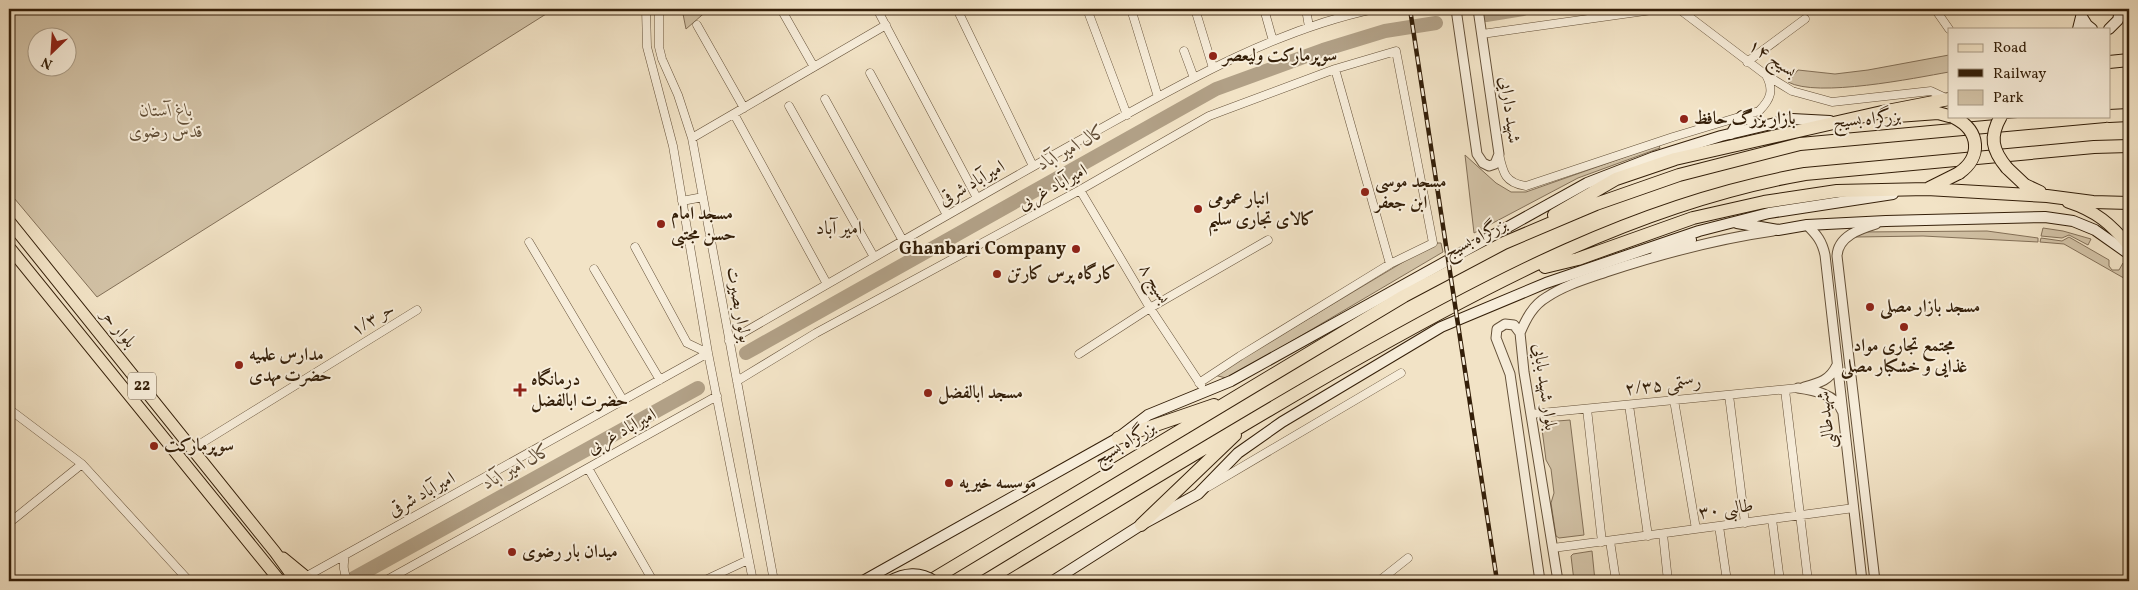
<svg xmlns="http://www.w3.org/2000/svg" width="2138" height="590" font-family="Vollkorn,Amiri,serif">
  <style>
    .green { fill: #d2c2a6; stroke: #837058; fill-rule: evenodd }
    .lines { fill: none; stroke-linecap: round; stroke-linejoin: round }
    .river { stroke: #b1a086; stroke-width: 14 }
    .minor-casing { stroke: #645038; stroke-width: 9 }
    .tertiary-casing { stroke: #645038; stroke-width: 11 }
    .secondary-casing { stroke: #341f09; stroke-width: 12 }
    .primary-casing { stroke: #341f09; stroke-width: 13 }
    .trunk-casing { stroke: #341f09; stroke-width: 14 }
    .minor { stroke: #f7edda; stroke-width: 8 }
    .tertiary { stroke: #f7edda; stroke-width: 9 }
    .secondary { stroke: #f7edda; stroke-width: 10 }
    .primary { stroke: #f2e3c6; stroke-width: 11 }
    .trunk { stroke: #f2e3c6; stroke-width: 12 }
    .rail-casing { stroke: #341f09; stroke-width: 4.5 }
    .rail { stroke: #f7edda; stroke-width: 2.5; stroke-dasharray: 8; stroke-linecap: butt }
    .secondary-bridge-casing { stroke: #341f09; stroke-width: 12; stroke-linecap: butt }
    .trunk-bridge-casing { stroke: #341f09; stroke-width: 14; stroke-linecap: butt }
    .secondary-bridge { stroke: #f7edda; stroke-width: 10 }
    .trunk-bridge { stroke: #f2e3c6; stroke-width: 12 }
    .poi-dot { fill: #8f2418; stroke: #f7edda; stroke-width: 2 }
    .labels { text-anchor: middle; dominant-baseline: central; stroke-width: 4; stroke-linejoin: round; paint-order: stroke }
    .shield { fill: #f7edda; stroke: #6e5d48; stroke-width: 1 }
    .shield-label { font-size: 16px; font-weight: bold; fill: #341f09 }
    .poi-label { font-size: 18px; font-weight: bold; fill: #341f09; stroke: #f7edda; text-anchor: start }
    .street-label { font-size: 18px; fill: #341f09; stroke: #f7edda }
    .park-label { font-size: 18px; font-style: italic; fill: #635038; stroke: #f7edda }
    .water-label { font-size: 19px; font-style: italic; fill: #604c35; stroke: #f7edda }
    .neighbourhood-label { font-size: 19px; fill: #341f09; stroke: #f7edda }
  </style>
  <rect width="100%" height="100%" fill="#f2e3c6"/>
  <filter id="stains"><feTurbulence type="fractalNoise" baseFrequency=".004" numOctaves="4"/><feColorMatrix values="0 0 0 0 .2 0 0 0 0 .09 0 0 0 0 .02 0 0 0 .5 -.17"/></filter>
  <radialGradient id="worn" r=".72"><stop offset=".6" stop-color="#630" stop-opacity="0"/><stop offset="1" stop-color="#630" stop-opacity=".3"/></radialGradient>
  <path class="green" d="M9,9h545l-457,288 -88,-105zM38,38h30v30h-30z
    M682,9h27l-23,20z
    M1949,55v17c-34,6 -132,26 -161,10l10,-12 37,4 33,-4z
    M1659,145l1,3 -82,30 -104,55 -9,-78 31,28 15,9h15z
    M2043,228l20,3 28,8 -3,6 -19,-10 -7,3 -21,-2z
    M1987,231l51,7v4l-115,-6 -67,1 3,-5z
    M2069,237l40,23v6l3,4h7l4,-7 6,8v10l-65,-37 -24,-2 1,-4 21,3z
    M1435,243h6l2,9 -212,125 -5,1 -12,-3z
    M1570,420l14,115 -25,3 -3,-2 -5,-33 3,-10 -3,-24 -5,-9 -4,-31 3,-7z
    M1592,551l3,30h-21l-3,-25 2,-2z"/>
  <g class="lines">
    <path class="river" d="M1486,15l37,-6
      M746,353l470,-264 107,-39 62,-19 51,-8
      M354,578l344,-190"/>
    <defs>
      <path id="minor" d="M646,9l1,38 26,99 35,207 45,228
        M659,9v38l3,12 16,36 14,43 82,443
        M781,9l33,58
        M877,9l100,189
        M957,9l76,157
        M1087,9l40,106
        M1131,9l27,88
        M1195,9l18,59
        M1264,9l9,32
        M1306,9l3,18
        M1679,9l87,66 26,16 40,11 99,-11 17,8
        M1935,9l14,20
        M697,25l47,83
        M1482,34l177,-25
        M1184,51l10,27
        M1747,62l58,-43
        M1335,69l55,195
        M870,73l77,142
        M825,99l78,142
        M789,106l85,151
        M734,114l93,170
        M692,138l194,-113
        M1499,154c4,19 6,29 27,32l147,-49 86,-26c12,-12 15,-21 7,-36
        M1080,190l70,118 51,77
        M682,201l21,-4
        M529,242l94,158
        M635,247l52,96 21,10
        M594,269l66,111
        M729,341c114,-66 228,-132 344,-197 96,-53 193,-112 301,-135
        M1079,354l71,-46 118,-68
        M737,381l79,-48 264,-143 129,-74 126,-47 61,-18 37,192 -43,21 -150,92 -41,27
        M1785,390l23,191
        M1729,395l16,128
        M1674,400l22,129
        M1629,405l19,131
        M9,409l73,55 107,117
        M1587,409l15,133
        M1531,414l267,-26
        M192,449l225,-139
        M588,468l65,113
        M1208,487l193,-114
        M1772,519l8,62
        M9,523l73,-59
        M1719,526l8,55
        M1663,534l5,47
        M1610,541l6,40
        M1553,548l301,-40
        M345,555c-2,10 -2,17 3,26
        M307,576l401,-223
        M385,581l332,-185
        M703,581l45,-21
        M1379,581l29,-23"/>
      <path id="tertiary" d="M1456,9l21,145 6,9 6,3 6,-2 4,-10 -21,-145
        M1807,225c10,10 15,16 18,30l37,326
        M1520,333c6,-14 13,-28 27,-36 18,-12 39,-18 59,-25 55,-18 110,-33 167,-41
        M1804,387c16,-4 26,-7 33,-22
        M1798,388c15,2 38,6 44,23
        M1540,581l-30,-207 -14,-36 1,-9 8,-5 9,1 6,8 4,39 34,209
        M1875,581l-38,-325c1,-20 23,-27 39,-32
        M2127,581l2,-1"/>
      <path id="secondary" d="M2082,17l5,8 5,4
        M2078,29l5,-20
        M2109,29l9,-9 2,-9
        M1731,134l11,-18 18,10
        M1737,223l41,7 29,-5 79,-4 159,-4 28,4 22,9 34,24
        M1656,255l35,-15
        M863,581l255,-143 30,-23 83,-34 356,-198 67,-26 67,-21 71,-17 38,2
        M1053,581l88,-56 57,-31 40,-41 44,-31 159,-95 105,-44 153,-52 70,-18 124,-19"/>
      <path id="primary" d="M2068,202c28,9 43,22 61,44
        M9,221l266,331 21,29
        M9,247l271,334
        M283,558l28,23"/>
      <path id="trunk" d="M2109,62l20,-2
        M1897,116l41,-3 11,3
        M2109,116l20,-1
        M2007,168l18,17 15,7
        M1929,188l30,-15
        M1554,215l62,-36 59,-20 207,-47 67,-13
        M1545,267l33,-8 115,-41 71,-16 73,-11 90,-2 120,7 46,6 36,1
        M1118,438l96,-33
        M1141,525l94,-90
        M930,581l474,-285 100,-53 92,-39 83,-29 121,-31 305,-28
        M985,581c120,-73 239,-146 361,-216 144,-82 294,-162 459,-191l289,-27 35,-1"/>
    </defs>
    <use href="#minor" class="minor-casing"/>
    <use href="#tertiary" class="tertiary-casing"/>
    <use href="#secondary" class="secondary-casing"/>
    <use href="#primary" class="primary-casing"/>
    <use href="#trunk" class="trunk-casing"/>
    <use href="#minor" class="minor"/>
    <use href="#tertiary" class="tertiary"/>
    <use href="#secondary" class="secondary"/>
    <use href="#primary" class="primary"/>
    <use href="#trunk" class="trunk"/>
    <defs>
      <path id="rail" d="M1410,9l87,572"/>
    </defs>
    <use href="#rail" class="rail-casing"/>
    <use href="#rail" class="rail"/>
    <defs>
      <path id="secondary-bridge" d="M890,581c14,-8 30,-10 44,0"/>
      <path id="trunk-bridge" d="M2001,116c-12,21 -9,34 6,52
        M1955,118c25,13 27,39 4,55"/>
    </defs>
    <use href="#secondary-bridge" class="secondary-bridge-casing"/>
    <use href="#trunk-bridge" class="trunk-bridge-casing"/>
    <use href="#secondary-bridge" class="secondary-bridge"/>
    <use href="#trunk-bridge" class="trunk-bridge"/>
  </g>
  <g class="poi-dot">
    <circle cx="1213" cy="56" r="5"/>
    <circle cx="1684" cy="119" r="5"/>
    <circle cx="1365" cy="192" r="5"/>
    <circle cx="1198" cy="209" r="5"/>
    <circle cx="661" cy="224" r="5"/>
    <circle cx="1076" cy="249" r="5"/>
    <circle cx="997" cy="274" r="5"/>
    <circle cx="1870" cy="307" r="5"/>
    <circle cx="1904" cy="327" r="5"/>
    <circle cx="239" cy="365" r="5"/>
    <path d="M517.5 382.5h5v5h5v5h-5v5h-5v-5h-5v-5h5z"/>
    <circle cx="928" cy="393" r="5"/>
    <circle cx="154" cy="446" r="5"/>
    <circle cx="949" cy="483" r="5"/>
    <circle cx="512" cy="552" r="5"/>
  </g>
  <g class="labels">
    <rect class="shield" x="128" y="372.5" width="28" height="27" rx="4"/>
    <g class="shield-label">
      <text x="142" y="386">22</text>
    </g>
    <g class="poi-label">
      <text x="1223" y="56">سوپرمارکت ولیعصر</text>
      <text x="1694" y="119">بازار بزرگ حافظ</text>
      <text x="1375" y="182">مسجد موسی<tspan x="1375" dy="21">ابن جعفر</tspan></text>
      <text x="1208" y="199">انبار عمومی<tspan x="1208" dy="21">کالای تجاری سلیم</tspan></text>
      <text x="671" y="214">مسجد امام<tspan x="671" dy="21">حسن مجتبی</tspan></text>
      <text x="1066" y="249" text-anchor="end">Ghanbari Company</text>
      <text x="1007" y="274">کارگاه پرس کارتن</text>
      <text x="1880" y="307">مسجد بازار مصلی</text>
      <text x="1904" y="346" text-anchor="middle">مجتمع تجاری مواد<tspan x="1904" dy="21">غذایی و خشکبار مصلی</tspan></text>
      <text x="249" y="355">مدارس علمیه<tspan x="249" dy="21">حضرت مهدی</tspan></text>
      <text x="531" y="380">درمانگاه<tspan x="531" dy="21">حضرت ابالفضل</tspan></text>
      <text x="938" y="393">مسجد ابالفضل</text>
      <text x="164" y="446">سوپرمارکت</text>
      <text x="959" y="483">موسسه خیریه</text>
      <text x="522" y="552">میدان بار رضوی</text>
    </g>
    <g class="street-label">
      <text transform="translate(1772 59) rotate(34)">بسیج ۱۴</text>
      <text transform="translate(1509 110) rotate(82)">شهید دارایی</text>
      <text transform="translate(1867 120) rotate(-5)">بزرگراه بسیج</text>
      <text transform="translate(972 184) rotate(-30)">امیرآباد شرقی</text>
      <text transform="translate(1053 188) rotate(-29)">امیرآباد غربی</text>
      <text transform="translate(1476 239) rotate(-27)">بزرگراه بسیج</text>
      <text transform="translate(1154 284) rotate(59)">بسیج ۸</text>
      <text transform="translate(738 305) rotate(80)">بولوار بصیرت</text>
      <text transform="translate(373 320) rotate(-32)">حر ۱/۳</text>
      <text transform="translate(118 329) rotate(51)">بلوار حر</text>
      <text transform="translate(1663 386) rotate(-6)">رستمی ۲/۳۵</text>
      <text transform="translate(1544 387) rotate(82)">بلوار شهید بابایی</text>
      <text transform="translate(1827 420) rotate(-97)">شهیدطالبی</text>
      <text transform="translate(622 432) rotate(-29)">امیرآباد غربی</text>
      <text transform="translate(1125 444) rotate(-31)">بزرگراه بسیج</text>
      <text transform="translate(422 495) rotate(-29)">امیرآباد شرقی</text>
      <text transform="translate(1726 510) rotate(-8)">طالبی ۳۰</text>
    </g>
    <g class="park-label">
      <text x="166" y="111">باغ آستان<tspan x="166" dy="21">قدس رضوی</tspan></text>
    </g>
    <g class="water-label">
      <text transform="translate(1072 148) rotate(-29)">کال امیر آباد</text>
      <text transform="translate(517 467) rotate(-29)">کال امیر آباد</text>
    </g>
    <g class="neighbourhood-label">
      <text x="839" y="229">امیر آباد</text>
    </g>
  </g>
  <rect width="2138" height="590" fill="none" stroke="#f2e3c6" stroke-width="30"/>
  <rect x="10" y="10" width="2118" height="570" fill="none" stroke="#341f09" stroke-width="2.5"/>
  <rect x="15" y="15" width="2108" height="560" fill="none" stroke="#341f09"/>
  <rect x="1948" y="28" width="162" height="90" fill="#f7edda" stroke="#a99b86"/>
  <rect x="1958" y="44" width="25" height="8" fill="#f2e3c6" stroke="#a99b86"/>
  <text x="1993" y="52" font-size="15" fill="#341f09">Road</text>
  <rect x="1958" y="69" width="25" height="8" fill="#341f09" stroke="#a99b86"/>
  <text x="1993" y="78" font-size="15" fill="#341f09">Railway</text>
  <rect x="1958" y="90" width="25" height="15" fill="#d2c2a6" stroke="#a99b86"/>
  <text x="1993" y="102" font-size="15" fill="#341f09">Park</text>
  <g transform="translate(52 52) rotate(205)"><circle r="24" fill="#f7edda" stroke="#a99b86"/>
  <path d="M0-4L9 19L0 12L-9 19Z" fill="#8f2418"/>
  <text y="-8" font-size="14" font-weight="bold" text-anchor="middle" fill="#341f09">N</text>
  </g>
  <rect width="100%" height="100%" filter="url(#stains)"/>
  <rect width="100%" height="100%" fill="url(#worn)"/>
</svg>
